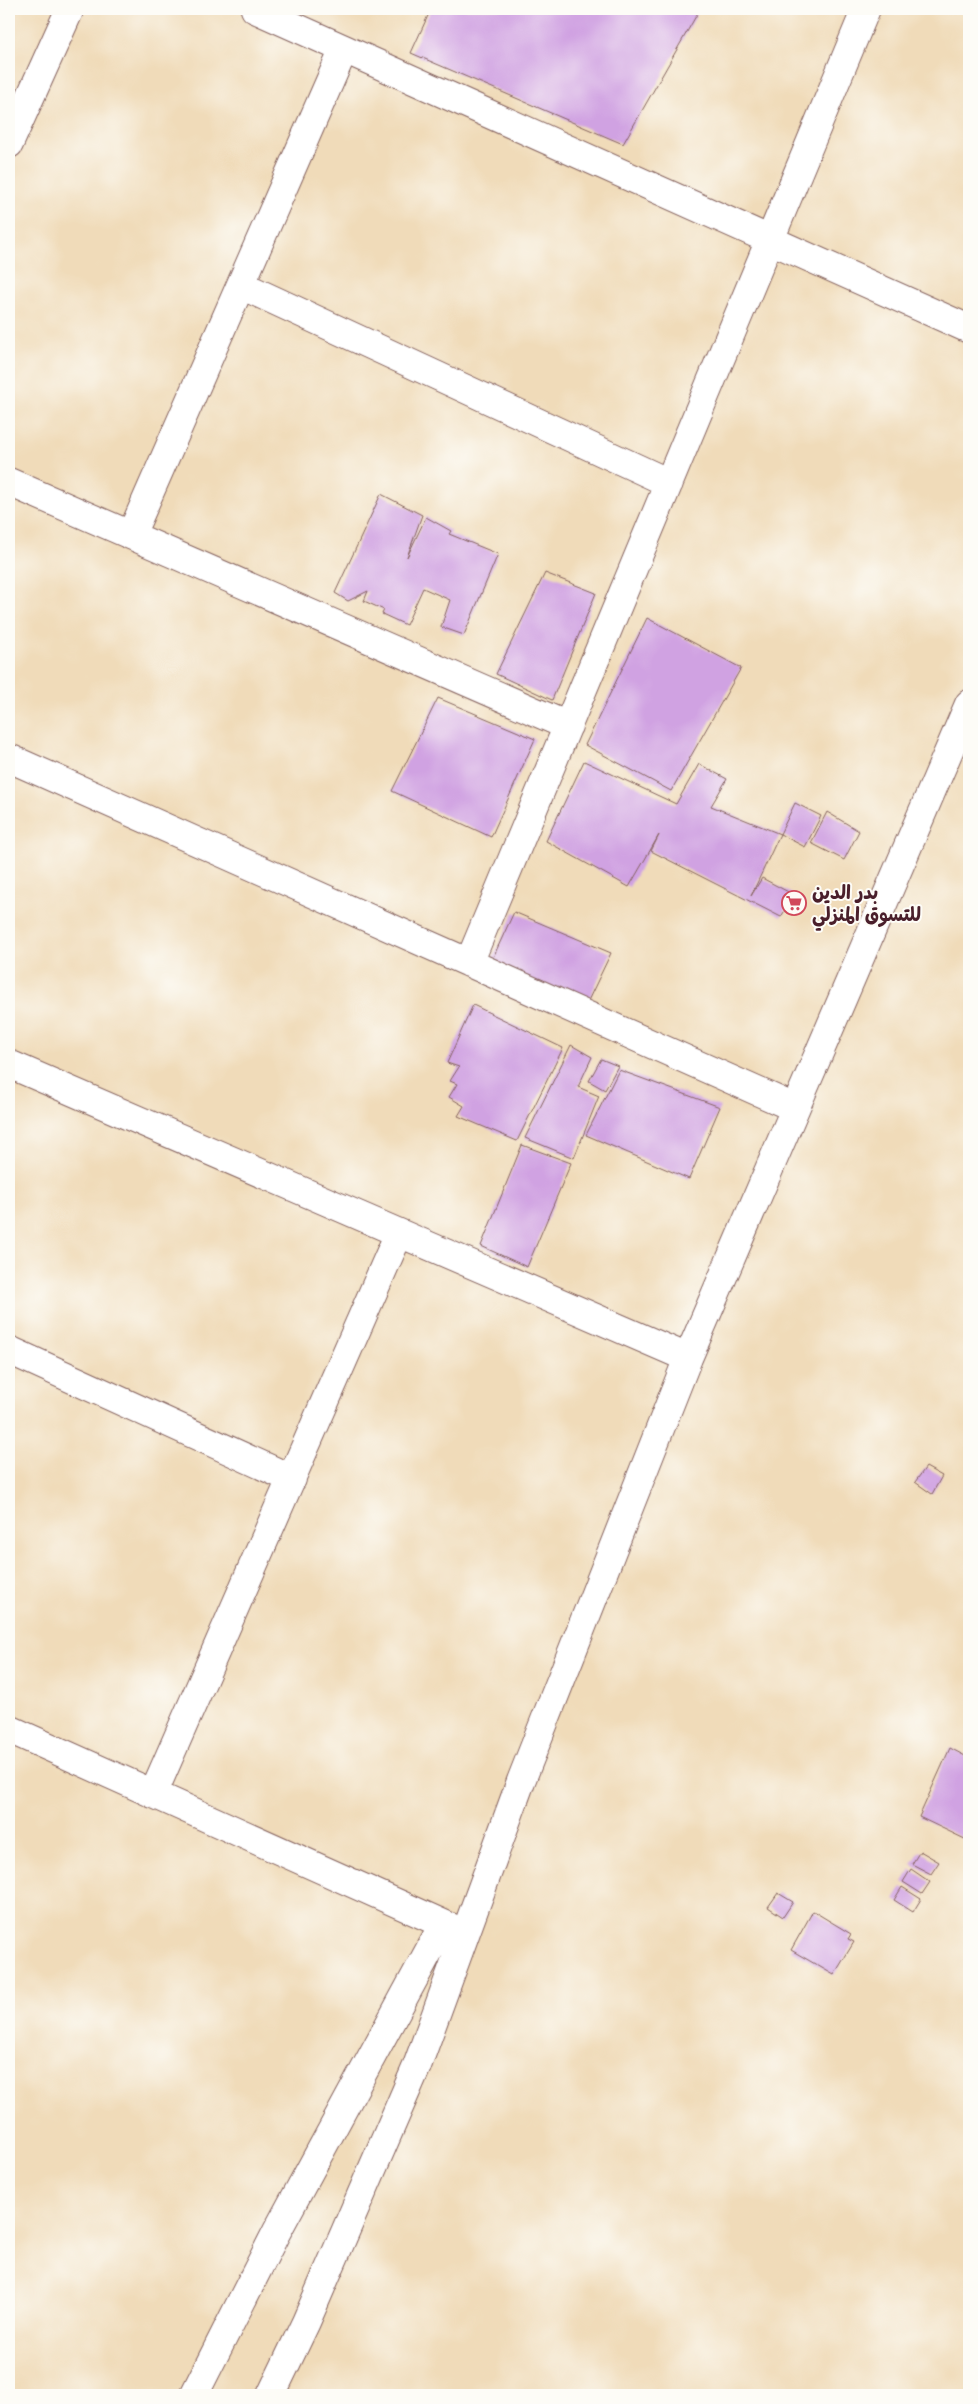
<svg xmlns="http://www.w3.org/2000/svg" width="978" height="2404" font-family="Sriracha,'Playpen Sans Arabic',sans-serif">
  <style>
    .building { fill: #d0a2e2 }
    .lines { fill: none; stroke-linecap: round; stroke-linejoin: round }
    .minor-casing { stroke: #84615d; stroke-width: 30 }
    .minor { stroke: #fff; stroke-width: 28 }
    .labels { text-anchor: middle; dominant-baseline: central; stroke-width: 4; stroke-linejoin: round; paint-order: stroke }
    .poi-label { font-size: 19px; font-weight: bold; fill: #4a1f2b; stroke: #fdfcf7; text-anchor: start }
  </style>
  <rect width="100%" height="100%" fill="#fdfcf7"/>
  <filter id="ink" filterUnits="userSpaceOnUse"><feTurbulence type="fractalNoise" baseFrequency=".02" numOctaves="2"/><feDisplacementMap in="SourceGraphic" scale="10" xChannelSelector="R" yChannelSelector="G"/><feConvolveMatrix kernelMatrix="1 2 1 2 8 2 1 2 1" color-interpolation-filters="sRGB"/></filter>
  <filter id="wash" filterUnits="userSpaceOnUse"><feTurbulence type="fractalNoise" baseFrequency=".0096" numOctaves="4" result="noise"/><feDisplacementMap in="SourceGraphic" scale="20" xChannelSelector="R" yChannelSelector="G"/><feGaussianBlur stdDeviation="1.12" result="paint"/><feColorMatrix in="noise" values="0 0 0 0 0 0 0 0 0 0 0 0 0 0 0 0 0 1.4 0 .05"/><feComposite in="paint" operator="in"/></filter>
  <g filter="url(#wash)">
    <rect width="100%" height="100%" fill="#f0dbb9"/>
    <g id="blocks">
      <path class="building" d="M431,9h269l-77,135 -212,-91z
        M381,494l41,21 -15,42 19,-40 25,14 -2,3 49,20 -34,81 -23,-8 9,-27 -27,-12 -17,37 -24,-11 2,-4 -20,-9 4,-10 -20,10 -13,-8z
        M545,573l51,20 -44,107 -56,-26z
        M647,618l94,50 -70,123 -86,-46z
        M438,698l97,41 -44,98 -99,-46z
        M584,761l92,43 23,-40 28,15 -16,27 69,28 -29,62 11,-18 32,17 -13,22 -130,-66 8,-16 -30,52 -83,-46z
        M795,803l26,13 -16,31 -25,-13z
        M827,812l32,19 -15,29 -33,-17z
        M514,912l97,41 -26,54 -95,-43z
        M473,1005l90,43 -46,93 -59,-25 6,-10 -15,-9 8,-13 -7,-3 9,-14 -12,-4z
        M571,1045l21,12 -14,30 21,9 -25,62 -49,-20z
        M601,1059l17,7 -13,24 -16,-9z
        M619,1070l101,37 -31,72 -103,-44z
        M522,1145l49,18 -44,104 -46,-21z
        M926,1467l16,9 -10,18 -17,-12z
        M950,1748l19,10v83l-50,-24z
        M920,1851l19,11 -8,12 -19,-10z
        M911,1869l19,13 -8,12 -19,-12z
        M902,1887l19,12 -8,13 -19,-12z
        M778,1893l15,9 -10,15 -15,-10z
        M813,1911l38,23 -3,5 6,3 -20,33 -43,-25z"/>
    </g>
  </g>
  <g filter="url(#ink)">
    <use href="#blocks" fill-opacity="0" stroke="#84615d" stroke-width="1"/>
    <g class="lines">
      <defs>
        <path id="minor" d="M255,9l714,320
          M9,144l61,-135
          M241,285l428,198
          M9,482l559,244
          M131,535l213,-486
          M9,758l786,350
          M469,963l397,-954
          M9,1064l679,294
          M9,1350l283,129
          M9,1729l450,202
          M153,1794l246,-561
          M194,2395l82,-162 167,-308
          M271,2395l35,-73 111,-256 104,-285 167,-423 281,-654"/>
      </defs>
      <use href="#minor" class="minor-casing"/>
      <use href="#minor" class="minor"/>
    </g>
  </g>
  <defs>
    <symbol id="supermarket-ring" viewBox="-11 -11 22 22"><circle r="9.5" fill="#fdfcf7" stroke="#d1495b" stroke-width="1.5"/><path d="M-6-5.5h2.5l.6 2H6L4.5 2H-2.5L-4.4-4H-6ZM-1.5 3.2a1.3 1.3 0 1 0 .1 0ZM3 3.2a1.3 1.3 0 1 0 .1 0Z" fill="#d1495b"/></symbol>
  </defs>
  <g fill-rule="evenodd">
    <use href="#supermarket-ring" x="780" y="889" width="28" height="28"/>
  </g>
  <g class="labels">
    <g class="poi-label">
      <text x="812" y="892">بدر الدين<tspan x="812" dy="22">للتسوق المنزلي</tspan></text>
    </g>
  </g>
  <rect width="978" height="2404" fill="none" stroke="#fdfcf7" stroke-width="30"/>
</svg>
